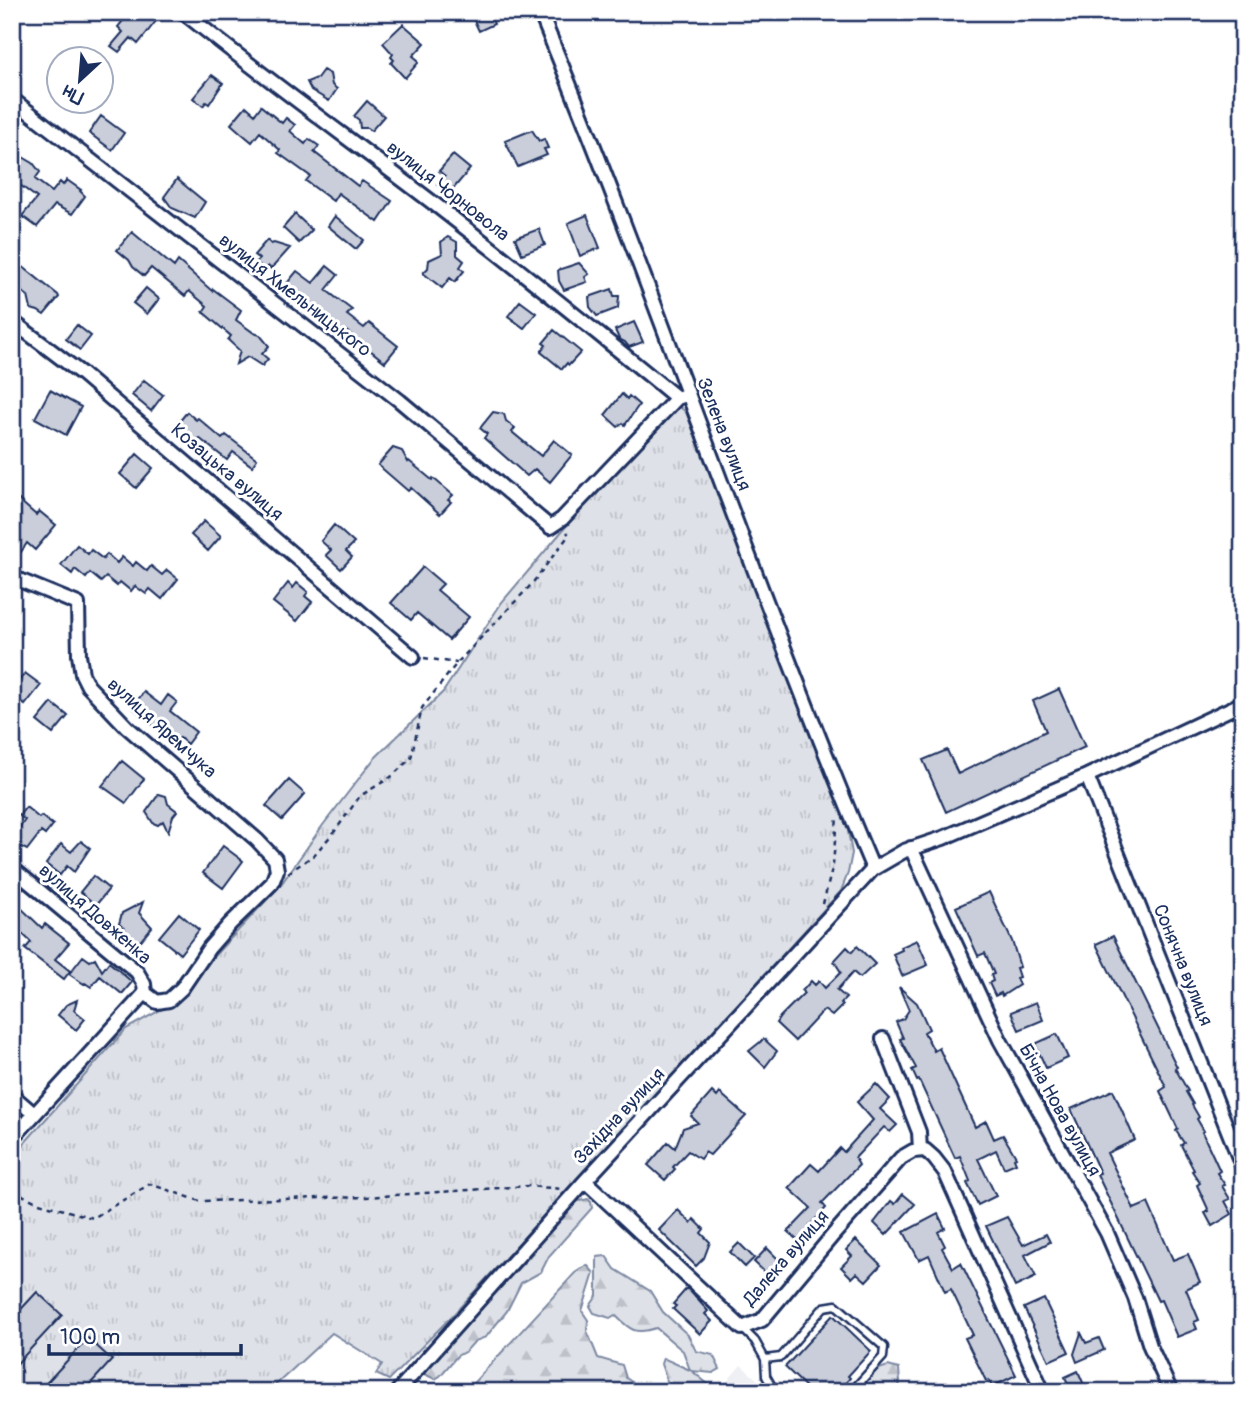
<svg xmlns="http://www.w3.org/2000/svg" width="1255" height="1404" font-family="Pangolin,sans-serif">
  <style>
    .built { fill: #eff0f4 }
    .grass { fill: url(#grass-tufts); stroke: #7c88a2; stroke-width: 2 }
    .forest { fill: url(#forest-firs); stroke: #7c88a2; stroke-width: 2 }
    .building { fill: #caceda; stroke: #1b2f5e; stroke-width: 2 }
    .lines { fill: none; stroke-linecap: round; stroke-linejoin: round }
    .service-casing { stroke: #1b2f5e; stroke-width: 11 }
    .minor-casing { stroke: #1b2f5e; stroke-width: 18 }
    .path { stroke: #1b2f5e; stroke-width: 2.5; stroke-dasharray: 5 5; stroke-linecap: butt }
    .service { stroke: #fff; stroke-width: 6 }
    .minor { stroke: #fff; stroke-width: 12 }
    .labels { text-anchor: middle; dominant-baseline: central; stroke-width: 6; stroke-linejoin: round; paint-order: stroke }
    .street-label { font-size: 19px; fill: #1b2f5e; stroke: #fff }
  </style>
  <defs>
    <pattern id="grass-tufts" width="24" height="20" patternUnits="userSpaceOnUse" patternTransform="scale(1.75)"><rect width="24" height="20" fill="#dee1e7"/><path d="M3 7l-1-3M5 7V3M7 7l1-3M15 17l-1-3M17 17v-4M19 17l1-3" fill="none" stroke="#bec1c9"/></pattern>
    <pattern id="forest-firs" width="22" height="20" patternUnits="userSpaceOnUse" patternTransform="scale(1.75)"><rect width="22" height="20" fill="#dee1e7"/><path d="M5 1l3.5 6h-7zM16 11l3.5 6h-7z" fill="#bec1c9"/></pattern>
  </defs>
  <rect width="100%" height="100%" fill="#fff"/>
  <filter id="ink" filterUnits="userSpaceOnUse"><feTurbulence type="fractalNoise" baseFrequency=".0143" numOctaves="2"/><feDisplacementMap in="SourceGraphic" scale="14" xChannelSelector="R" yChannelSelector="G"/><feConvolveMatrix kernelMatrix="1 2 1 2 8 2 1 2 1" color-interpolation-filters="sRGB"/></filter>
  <g filter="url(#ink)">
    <path class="built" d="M741,1365l30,27h-53z"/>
    <path class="grass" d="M677,405l9,7 127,331 33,77 6,33 -4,20 -7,18 -388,424 -64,65 -13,-6 6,-10 -50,-31 -64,59h-256v-235l114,-128 58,-32 30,-41 65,-69 44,-62 51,-66 69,-67 59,-90 77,-91z"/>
    <path class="forest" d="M588,1199l3,3 1,6 -43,48 -8,16 -20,11 -14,28 -21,26 -11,4 -9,10 -9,5 -17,20 -5,3 -11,-5 2,-5 40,-46 63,-66 38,-50 7,-5z
      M606,1256l9,13 35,22 13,21 25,23 8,16 17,4 7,14 -7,4 -21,-2 16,13 -2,7 -42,1 4,-8 -7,-20 2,-6 27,12 -7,-19 -27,-23c-21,7 -26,2 -41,-13l-5,3 -16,-5 -4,-7 7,-10v-39z
      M587,1265l7,8 -12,38 6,9 -1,11 11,27 24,7 4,13 20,14h-181l110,-119z
      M888,1366l11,3 1,14 -3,9h-42l18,-21z"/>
    <path class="building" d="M130,12h15l11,9 -18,23 -7,-6 -12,14 -8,-6 12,-14 -5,-5z
      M470,12h19l5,12 -15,7z
      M403,24l22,19 -12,13 5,4v3l-13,15 -14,-15 3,-3 -3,-3 2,-3 -10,-11z
      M323,70l7,4 2,11 5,4 -8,12 -18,-11 -4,-8 10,-4z
      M212,75l11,8 -14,21 -3,-2 -3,4 -10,-8z
      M367,101l17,15 -13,15 -4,-3h-7l-1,-8 -5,-4z
      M246,106l9,8 6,-8 21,17 4,-5 9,7 -5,6 15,13 4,-5 10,7 -5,6 44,34 4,-5 30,20 -14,21 -40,-29 -5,8 -27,-20 4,-5 -32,-23 2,-3 -20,-18 -8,10 -12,-10 -9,-8z
      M101,116l23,17 -12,17 -23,-17z
      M532,130l7,11 5,-2 4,9 -4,1 3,6 -29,12 -13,-26z
      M453,155l17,14 -22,26 -11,-10 8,-9 -6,-5z
      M21,156l12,7 7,9 -5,7 17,13 8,-10 3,3 4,-5 14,10 -1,1 5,5 -13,18 -17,-9 -18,22 -15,-11 15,-18 -25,-19v-12z
      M177,179l28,23 -10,16 -23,-10 -8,-11z
      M295,214l17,16 -13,13 -16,-15z
      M587,215l13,33 -20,8 -12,-33z
      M335,216l29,24 -8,9 -28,-23z
      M539,229l6,16 -23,9 -7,-16z
      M132,232l42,35 4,-6 34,30 1,-2 28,21 -5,10 18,13 6,2 9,11 -7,8 6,5 -6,7 -14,-9 -12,7 4,-13 -12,-11 3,-4 -28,-24 4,-6 -18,-15 -4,5 -34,-28 -7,8 -11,-9 -4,-7 -12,-10z
      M448,237l9,5v13l7,6 -4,6 4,4 -9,11 -5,-4 -8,10 -19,-15 5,-5 1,-8 13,-6 -1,-12z
      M267,240l4,4 3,-1 16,5 -19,21 -3,-3 -3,4 -9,-8 3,-3 -5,-4z
      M12,258l46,37 1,2 -15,18 -6,-4 -7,-2 -3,-13 -16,-12z
      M579,263l10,11 -4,3 2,5 -23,8 -5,-9 -1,-11z
      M327,266l11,9 -12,15 26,20 -5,5 17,13 5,-5 29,23 -13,16 -40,-32 -3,3 -59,-45 14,-17 16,12z
      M146,288l13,11 -12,15 -14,-11z
      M612,289l2,7h5l-1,12 -21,8 -7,-9 -1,-10z
      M520,301l16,12 -12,15 -16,-12z
      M634,322l9,20 -14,5 -4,-5 -6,-3 -4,-9z
      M77,325l14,11 -11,14 -14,-11z
      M554,330l27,22 -12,13 -2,-2 -5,6 -21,-17 5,-7 -3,-2z
      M144,380l19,15 -12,16 -19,-16z
      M50,390l31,17 -15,28 -31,-17z
      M622,394l5,5 2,-3 10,9 -14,20 -2,-2 -5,4 -13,-12z
      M187,412l9,8 2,-2 24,21 4,-4 31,24 -5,7 -19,-14 -6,8 -28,-22 -6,6 -6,-4 -1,2 -12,-14z
      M493,412l11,2 2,7 9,7 -3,4 29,24 13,-16 18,15 -22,27 -15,-13 -8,7 -43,-38 3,-4 -7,-6z
      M393,448l9,3 6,11 1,-1 23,19 1,-2 20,17 -5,5 3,2 -11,12 -29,-26 -3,3 -30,-26z
      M137,454l16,14 -17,20 -16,-14z
      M12,494l24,21 3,-4 17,14 -21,25 -8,-7 -6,9 -9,-5 7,-13 -7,-5z
      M204,521l17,15 -13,15 -17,-16z
      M334,525l20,18 -8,8 6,6 -11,12 -15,-14 5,-5 -10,-9z
      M77,545l11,9 3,-4 12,9 4,-5 10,9 5,-6 11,9 3,-4 11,9 4,-5 11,9 5,-5 11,9 -16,20 -12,-10 -4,5 -11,-8 -4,5 -11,-9 -3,4 -11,-9 -5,5 -11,-9 -4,5 -11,-9 -3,5 -11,-9z
      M423,567l20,17 -6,6 32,27 -20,23 -32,-27 -6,7 -20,-17z
      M288,583l5,5 4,-5 11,9 -3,4 7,6 -15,19 -24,-19z
      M25,673l16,12 -16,20 -13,-10v-6z
      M1059,689l26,58 -139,65 -23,-52 24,-10 11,24 88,-43 -13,-30z
      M144,692l17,13 7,-10 9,7 -7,9 26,21 -9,12 -7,-6 -5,6 -43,-37z
      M52,703l16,13 -15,18 -16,-13z
      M122,761l22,18 -18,24 -24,-17z
      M289,780l16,14 -23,26 -16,-14z
      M159,794l7,2 2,8 9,7 -4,5 -5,16 -5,-11 -5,4 -5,-2 -7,-11z
      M26,807l13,11 2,-2 12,9 -8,10 -4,-3 -14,18 -10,-5 -5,-7 13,-18 -6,-5z
      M81,841l9,7 -16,24 -7,-6 -7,9 -14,-11 15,-20 10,8z
      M223,846l20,15 -20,27 -20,-15z
      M93,876l16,13 -13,16 -16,-13z
      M12,892l9,16 21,20 3,-4 24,19 -14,16 15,12 -6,8 -39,-30 6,-7 -19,-18z
      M989,892l23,49 8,26 -4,1 3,9 -3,1 3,7 -17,11 -1,-3 -6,3 -6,-13 4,-2 -2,-6 3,-1 -9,-21 -7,3 -22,-49z
      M143,902l-4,11 13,14 -14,17 -17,-11 4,-4 -6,-5 3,-11z
      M179,913l20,17 -19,24 -21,-17z
      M1113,936l64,131 -2,1 13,23 -2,1 7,12 -1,1 7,12 -2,2 7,12 -2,1 18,39 -3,2 8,12 -3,1 8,13 -5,2 7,13 -20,12 -7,-13 4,-2 -12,-26 3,-2 -8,-12 2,-1 -13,-25 3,-2 -8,-12 2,-2 -18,-38 6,-4 -70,-143z
      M917,940l11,25 -26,11 -9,-22 9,-4 -1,-3z
      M857,946l18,18 -15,14 -7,-6 -16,18 9,8 -5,5 2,2 -11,11 -8,-6 -29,31 -19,-18 4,-6 24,-24 -2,-2 9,-10 4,4 4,-4 6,7 16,-16 -7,-11 13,-14 5,5z
      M83,956l7,5 5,-3 7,13 7,-9 23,20 -10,12 -22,-18 -9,11 -6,-4 -1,1 -15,-10z
      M899,987l18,16 12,26 -5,3 10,19 5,-3 36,79 11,-6 8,18 9,-4 13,22 -2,1 2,5 -12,5 -8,-18 -18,9 18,37 -18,9 -11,-22 3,-2 -10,-25 -5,2 -36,-78 -2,1 -5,-11 4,-2 -16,-29 3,-1 -7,-16 7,-3 6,-9z
      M77,1000l-3,10 11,9 -9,11 -18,-15 8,-10z
      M1036,1002l7,18 -24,10 -8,-18z
      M1057,1034l11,24 -22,10 -11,-24z
      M764,1039l13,12 -12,16 -16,-16z
      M876,1084l14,15 -10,10 17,16 -7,7 -6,-5 -29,31 4,7 -37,38 4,5 -16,17 6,6 -13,14 -15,-13 23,-24 -22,-20 22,-24 8,7 21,-23 4,4 29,-32 -16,-18z
      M1113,1090l22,50 -28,13 27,56 14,-6 25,57 15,-6 12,28 -14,7 13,31 -5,2 3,7 -20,8 -16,-37 -3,1 -61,-127 3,-1 -29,-64z
      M712,1092l5,5 3,-4 26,23 -36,39 -5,-3 -5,7 -12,-8 -15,16 2,2 -10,11 -17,-15 20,-23 7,6 8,-20 15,-5 -7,-7z
      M903,1194l12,10 -29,31 -12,-12 17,-22 4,3z
      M678,1210l13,13 3,-4 10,10 -3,4 9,9 -6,16 -8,8 -37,-36z
      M938,1214l7,14 -7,4 7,14 -3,2 11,20 8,-5 55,112 -24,12 -3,-7 -3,1 -21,-43 8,-3 -22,-46 -6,3 -16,-37 -10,5 -15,-28z
      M1007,1217l16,28 23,-11 4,8 -25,13 11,22 -21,10 -29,-61z
      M856,1240l25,25 -15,16 -9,-8 -5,5 -11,-11 11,-11 -6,-6z
      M739,1243l15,15 -9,9 -15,-15z
      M767,1248l16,16 -13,13 -16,-15z
      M687,1288l21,23 -3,3 7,7 -12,13 -27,-25 3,-3 -3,-2z
      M37,1292l25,23 -50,54v-50z
      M1044,1299l25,53 -20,9 -25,-53z
      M833,1315l38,36 -23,25 2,2 -8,9 -3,-2 -6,7h-22l-26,-25z
      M1081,1333l5,10 13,-5 5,12 -27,12 -3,-8z
      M88,1338l24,22 -29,32h-45z
      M1078,1371l9,21h-15l-7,-15z"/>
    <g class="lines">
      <defs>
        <path id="service" d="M742,1328l13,13 10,18 16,-2 43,-50 12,-2 48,42 -1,10 -32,35
          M765,1359l1,17 9,16"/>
        <path id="minor" d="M183,12c84,68 172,131 258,197 80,62 158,125 236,189l6,-2
          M540,12c117,283 214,575 333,857
          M12,99l388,302 150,126 12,-8 115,-121
          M12,321l70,53 331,283
          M12,577l66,27 1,51 3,19 6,12 39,41 130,113 18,19 2,11 -5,13 -42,41 -21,24 -27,40 -13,12 -12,2 -12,-9 -133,146
          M1087,776l156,392
          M911,848l89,192 107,193 28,65 15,48 21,46
          M12,868l125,104 7,12 1,9
          M883,1039l36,93 1,18
          M12,1095l22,19
          M585,1181l157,147 20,-8 71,-85 68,-77 12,-7 12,-1 9,8 11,14 98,220
          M397,1392l188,-211 288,-312 31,-18 39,-13 144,-62 156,-73"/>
      </defs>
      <use href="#service" class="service-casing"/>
      <use href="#minor" class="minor-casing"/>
      <path class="path" d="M554,20l20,-8
        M424,658l33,5
        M288,873l26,-18 21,-24 25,-35 31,-19 20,-19 11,-50 35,-45 74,-78 38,-50 -2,-3
        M823,904l10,-39 4,-48
        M12,1190l27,13 54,15 57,-34 50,17 166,-4 162,-11 35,3"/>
      <use href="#service" class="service"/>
      <use href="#minor" class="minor"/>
    </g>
  </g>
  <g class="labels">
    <g class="street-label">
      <text transform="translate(448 191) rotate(38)">вулиця Чорновола</text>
      <text transform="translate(295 295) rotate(38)">вулиця Хмельницького</text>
      <text transform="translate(724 434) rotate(69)">Зелена вулиця</text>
      <text transform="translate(227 472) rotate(40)">Козацька вулиця</text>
      <text transform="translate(162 728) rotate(42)">вулиця Яремчука</text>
      <text transform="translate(95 914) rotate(41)">вулиця Довженка</text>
      <text transform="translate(1183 965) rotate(68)">Сонячна вулиця</text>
      <text transform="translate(1060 1110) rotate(61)">Бічна Нова вулиця</text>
      <text transform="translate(619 1116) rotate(-47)">Західна вулиця</text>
      <text transform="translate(786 1258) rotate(-49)">Далека вулиця</text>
    </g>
  </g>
  <rect width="1255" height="1404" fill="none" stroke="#fff" stroke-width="42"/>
  <rect x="21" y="21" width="1213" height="1362" fill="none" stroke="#1b2f5e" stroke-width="2.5" filter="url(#ink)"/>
  <g transform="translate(80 80) rotate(206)"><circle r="33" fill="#ffffff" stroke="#a4acbf" stroke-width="2"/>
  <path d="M0-5L12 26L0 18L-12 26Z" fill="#1b2f5e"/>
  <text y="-10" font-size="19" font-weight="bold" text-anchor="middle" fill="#1b2f5e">Пн</text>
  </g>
  <path d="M49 1344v10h192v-10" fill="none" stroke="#1b2f5e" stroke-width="3.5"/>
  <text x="60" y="1344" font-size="21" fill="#1b2f5e" stroke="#ffffff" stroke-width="5" paint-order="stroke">100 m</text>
</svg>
